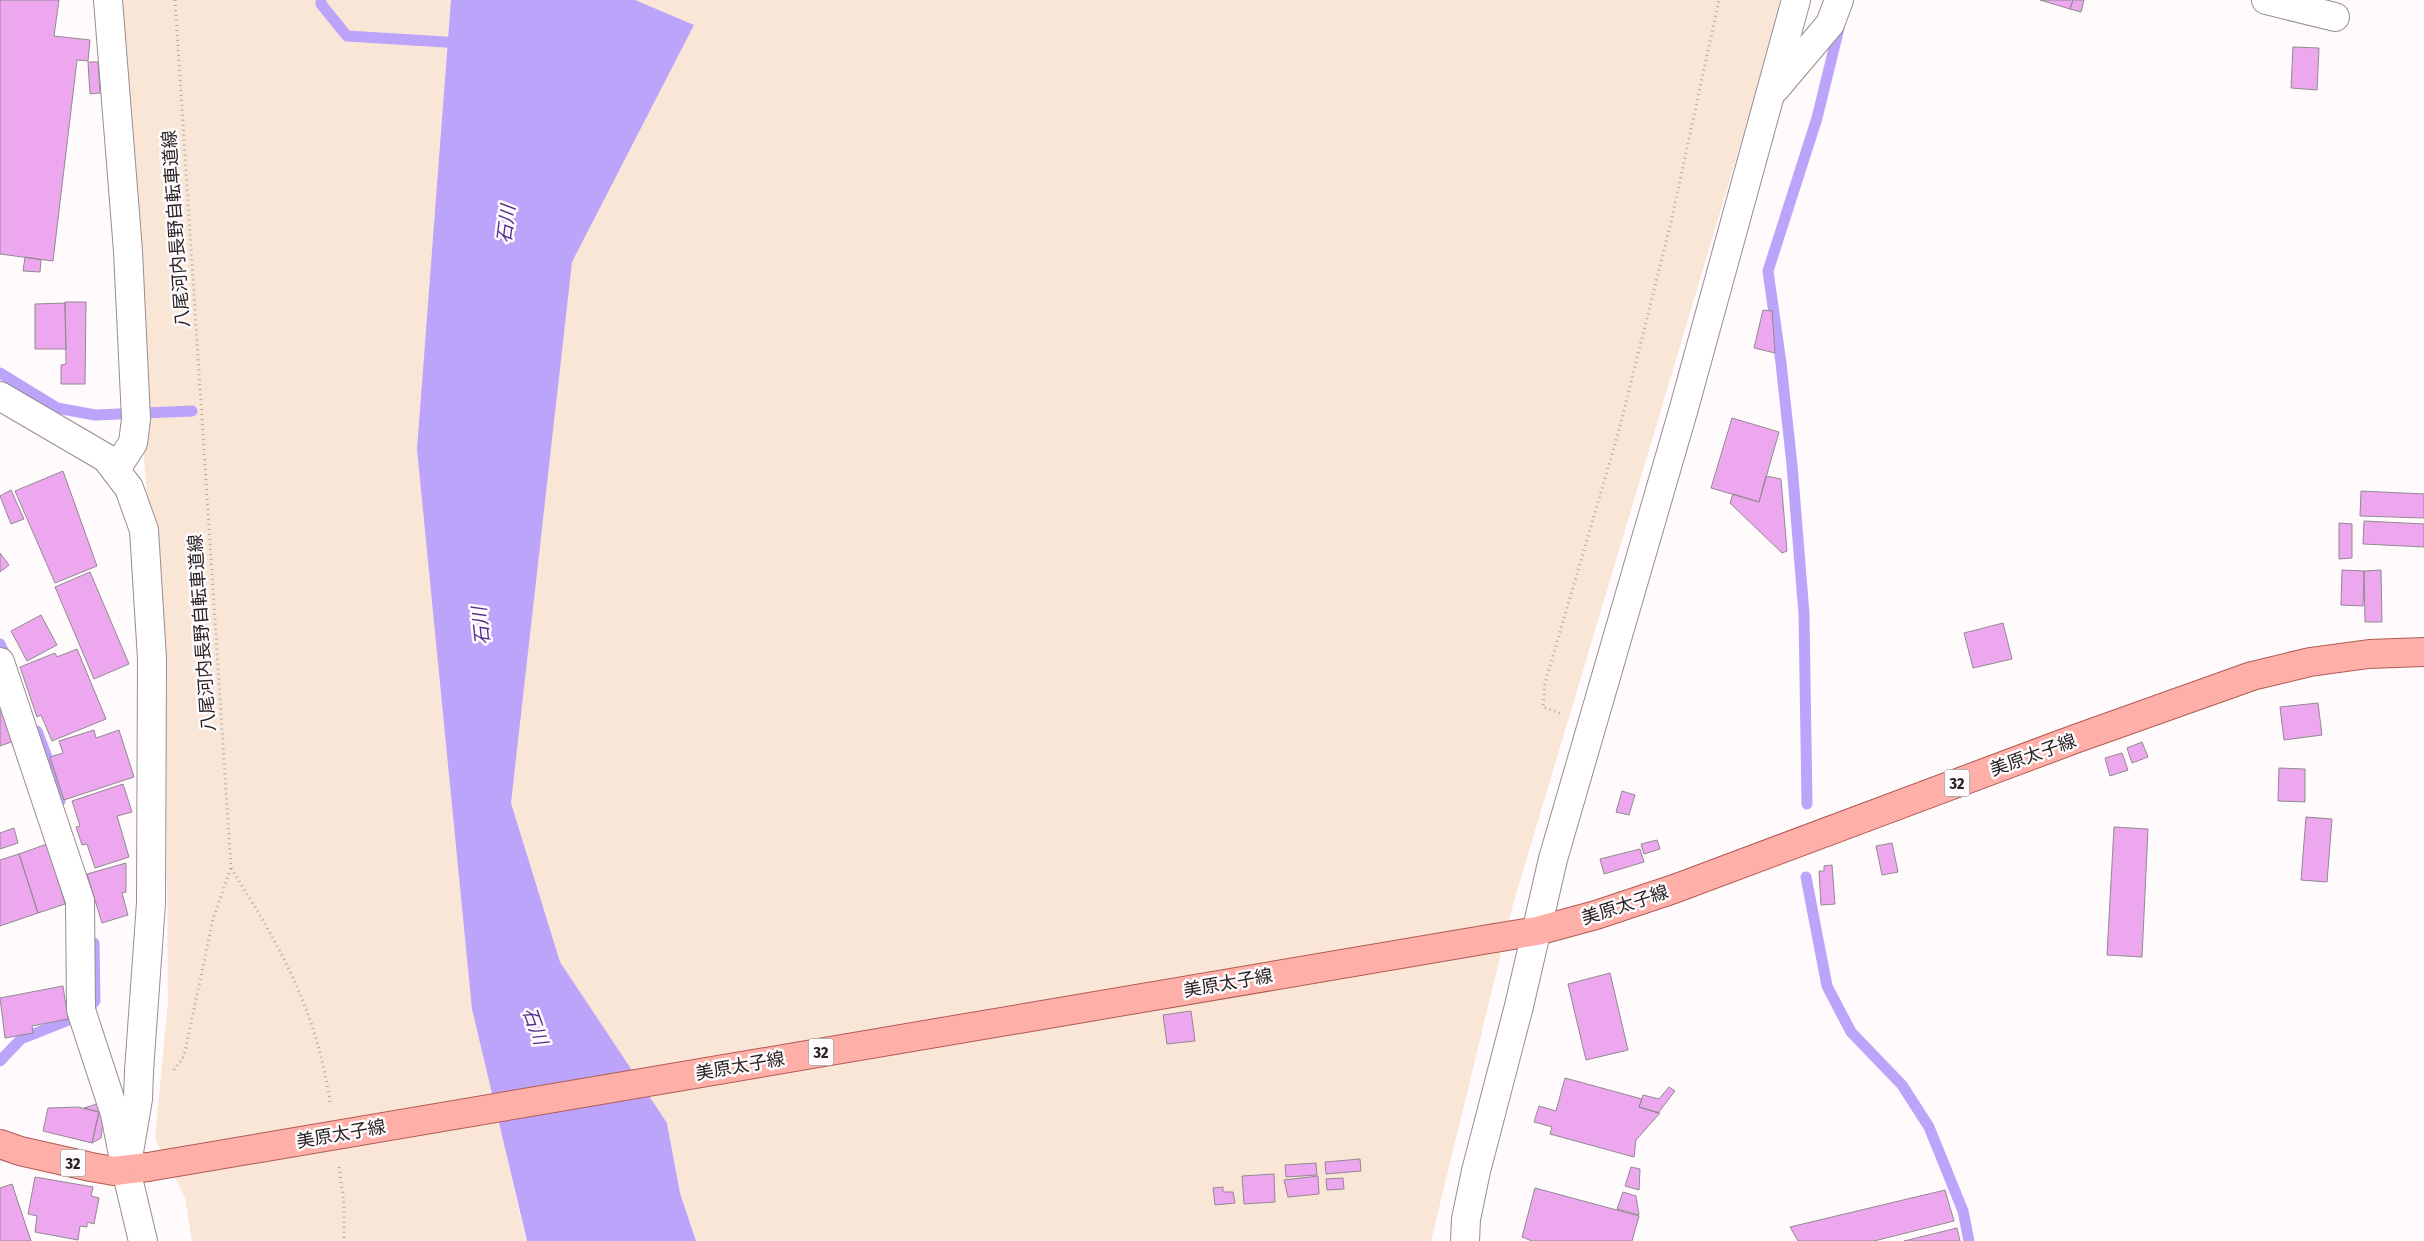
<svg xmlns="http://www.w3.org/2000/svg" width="2424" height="1241" font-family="'Fira Sans Condensed','Noto Sans JP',sans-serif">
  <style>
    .green { fill: #fae6d7 }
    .water { fill: #bba4fa }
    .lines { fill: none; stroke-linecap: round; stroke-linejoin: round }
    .stream { stroke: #bba4fa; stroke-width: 11 }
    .building { fill: #eda7ee; stroke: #918a91 }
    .street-casing { stroke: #988d91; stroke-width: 30 }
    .secondary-casing { stroke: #988d91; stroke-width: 30 }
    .primary-casing { stroke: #b25b54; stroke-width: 30 }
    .path { stroke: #ada8aa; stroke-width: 3; stroke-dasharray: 1 4; stroke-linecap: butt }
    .street { stroke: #fff; stroke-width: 28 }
    .secondary { stroke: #fff; stroke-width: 28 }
    .primary { stroke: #fdafa8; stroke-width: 28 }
    .primary-bridge-casing { stroke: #b25b54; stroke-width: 30; stroke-linecap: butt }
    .primary-bridge { stroke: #fdafa8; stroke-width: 28 }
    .labels { text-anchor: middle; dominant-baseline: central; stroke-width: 5; stroke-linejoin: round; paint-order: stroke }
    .shield { fill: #fffafb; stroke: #686465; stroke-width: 1 }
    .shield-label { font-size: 16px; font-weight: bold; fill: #282325 }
    .street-label { font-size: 18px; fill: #282325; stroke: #fffafb }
    .water-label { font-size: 19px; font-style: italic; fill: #532f91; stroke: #fffafb }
  </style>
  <rect width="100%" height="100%" fill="#fffafb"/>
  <path class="green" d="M119,0h1661l-33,122 -235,786 -81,333h-735l-16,-48 -13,-70 -160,34 19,84h-334l-7,-43 -30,-60 13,-136 -2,-248 -41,-553z"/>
  <path class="water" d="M451,0h184l59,25 -122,237 -61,541 49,159 107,161 13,70 16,48h-169l-55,-232 -55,-560z"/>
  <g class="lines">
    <path class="stream" d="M321,0v4l26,32 115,7
      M0,373l57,35 38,7 97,-4
      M0,644l8,17
      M37,731l13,34 10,36
      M1807,804l-3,-190 -12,-149 -11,-102 -13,-92 49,-153 23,-94
      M1806,877l21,109 24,46 51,53 27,42 34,84 6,30
      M0,1061l21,-22 63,-25 11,-13 -1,-58"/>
  </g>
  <path class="building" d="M0,0h59l-5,36 36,4 -2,21 -11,-1 -24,201 -53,-7z
    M2040,0h33l-3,9z
    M2073,0h11l-3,12 -11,-3z
    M2293,47l26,1 -2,42 -26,-2z
    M88,62h10l2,31 -10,1z
    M25,257l16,3 -1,12 -17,-1z
    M65,302h21l-1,82h-24v-19l5,-1z
    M65,303l1,46h-31v-45z
    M1763,310l9,1 3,42 -21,-5z
    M1732,418l47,14 -20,70 -48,-14z
    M63,471l34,95 -42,17 -40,-92z
    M1766,476l15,3 6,72 -5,2 -52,-50 3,-9 26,8z
    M11,490l13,29 -13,5 -11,-28z
    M2361,491l63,3v24l-64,-2z
    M2364,521l60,3v23l-61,-3z
    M2339,523l13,1v34l-13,1z
    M0,553l9,12 -9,7z
    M2342,570l22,1 -1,35 -22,-1z
    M2381,570l1,52h-17l-1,-51z
    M90,572l39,92 -35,15 -39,-92z
    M41,615l16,30 -30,16 -16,-30z
    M2003,623l9,36 -39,9 -9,-35z
    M77,649l29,70 -54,22 -11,-26 -4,2 -17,-50 35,-14 2,4z
    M0,700l14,41 -14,5z
    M2318,703l4,32 -38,5 -4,-33z
    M94,730l2,8 23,-8 15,47 -70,23 -14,-43 13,-4 -4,-12z
    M2142,742l6,15 -16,6 -5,-15z
    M2122,753l6,17 -18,6 -5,-18z
    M2279,768l26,1v33l-27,-1z
    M123,784l9,28 -15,4 12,41 -34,11 -8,-24 -5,1 -6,-18 4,-1 -8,-25z
    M1622,791l13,4 -6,20 -13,-3z
    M2306,817l26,2 -5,63 -26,-2z
    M2114,827l34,2 -6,128 -35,-2z
    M14,828l4,15 -18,6v-16z
    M1657,840l3,9 -16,5 -3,-10z
    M1892,843l6,29 -16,3 -6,-29z
    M47,844l18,60 -27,9 -19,-59z
    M1640,849l4,13 -40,12 -4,-15z
    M19,854l19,59 -38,13v-66z
    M126,863v29l-4,1 6,22 -26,8 -15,-49z
    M1832,865l3,39 -14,1 -2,-34h5v-5z
    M1610,973l18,77 -42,10 -18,-76z
    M63,986l5,33 -36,7 1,7 -28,5 -5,-40z
    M1191,1011l4,30 -28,3 -4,-29z
    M1565,1078l77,21 -3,8 21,6 -24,27 -2,17 -84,-23 2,-7 -18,-5 5,-16 17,5z
    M1669,1087l6,4 -17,22 -19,-6 4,-12 16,4z
    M100,1103l4,12 -3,23 -9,5 7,-31 -15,-4z
    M78,1107l21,5 -7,31 -49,-12 5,-23z
    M1360,1159l1,12 -35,3 -1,-12z
    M1316,1163l1,12 -31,2 -1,-12z
    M1631,1167l9,2 -1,21 -14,-4z
    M1274,1174l1,28 -31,2 -2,-28z
    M1318,1176l1,18 -31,3 -4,-17z
    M35,1177l58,10 -2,9 8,2 -5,26 -7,-2v5l-7,-1 -2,14 -43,-8 2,-16 -9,-2z
    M1343,1178l1,11 -17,1 -1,-11z
    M12,1184l19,57h-31v-53z
    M1223,1187v5h10l2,11 -20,2 -2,-17z
    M1535,1188l104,28 -7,25h-100l-10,-4z
    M1945,1190l9,31 -80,20h-76l-8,-14z
    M1623,1192l13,4 3,19 -22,-6z
    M1957,1228l3,13h-56z"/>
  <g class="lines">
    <defs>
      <path id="street" d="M108,0l20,251 8,168 -3,24 -17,26
        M2266,0l69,17
        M1775,89l55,-65 9,-24
        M0,662l80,239 1,109 34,104 11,56
        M129,1152l9,-53 1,-28
        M1465,1241l1,-22 10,-48 43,-165 34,-147 131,-451 112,-408"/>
      <path id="secondary" d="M0,396l106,62 23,30 15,42 8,129 -1,244 -12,168
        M126,1170l17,71"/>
      <path id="primary" d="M1495,938l42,-7 59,-16 78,-26 401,-150 177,-63 58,-14 59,-8 55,-2
        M0,1144l20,7 71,16 23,4 34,-4"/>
    </defs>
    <use href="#street" class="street-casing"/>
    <use href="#secondary" class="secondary-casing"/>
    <use href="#primary" class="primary-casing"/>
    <path class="path" d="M175,0l56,868c49,78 85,141 99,234
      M1560,713l-17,-6 2,-24 73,-249 53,-212 48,-222
      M174,1070l10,-14 29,-137 18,-51
      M339,1167l5,36v38"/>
    <use href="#street" class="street"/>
    <use href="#secondary" class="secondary"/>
    <use href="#primary" class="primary"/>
    <defs>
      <path id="primary-bridge" d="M148,1167l1347,-229"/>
    </defs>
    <use href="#primary-bridge" class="primary-bridge-casing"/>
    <use href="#primary-bridge" class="primary-bridge"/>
  </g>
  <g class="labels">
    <g class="shield">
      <rect x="1944.5" y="769.5" width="25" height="27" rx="4"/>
      <rect x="808.5" y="1038.5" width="25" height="27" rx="4"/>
      <rect x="60.5" y="1149.5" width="25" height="27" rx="4"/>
    </g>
    <g class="shield-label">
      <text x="1957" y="783">32</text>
      <text x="821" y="1052">32</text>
      <text x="73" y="1163">32</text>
    </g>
    <g class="street-label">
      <text transform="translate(176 229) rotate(-94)">八尾河内長野自転車道線</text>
      <text transform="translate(202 633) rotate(-94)">八尾河内長野自転車道線</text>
      <text transform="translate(2033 755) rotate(-20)">美原太子線</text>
      <text transform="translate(1625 905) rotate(-18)">美原太子線</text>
      <text transform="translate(1228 983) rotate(-10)">美原太子線</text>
      <text transform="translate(740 1066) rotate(-10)">美原太子線</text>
      <text transform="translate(341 1134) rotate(-10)">美原太子線</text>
    </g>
    <g class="water-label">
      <text transform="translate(506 224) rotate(-83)">石川</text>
      <text transform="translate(481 626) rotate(-96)">石川</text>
      <text transform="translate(535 1026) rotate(70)">石川</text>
    </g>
  </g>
</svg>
